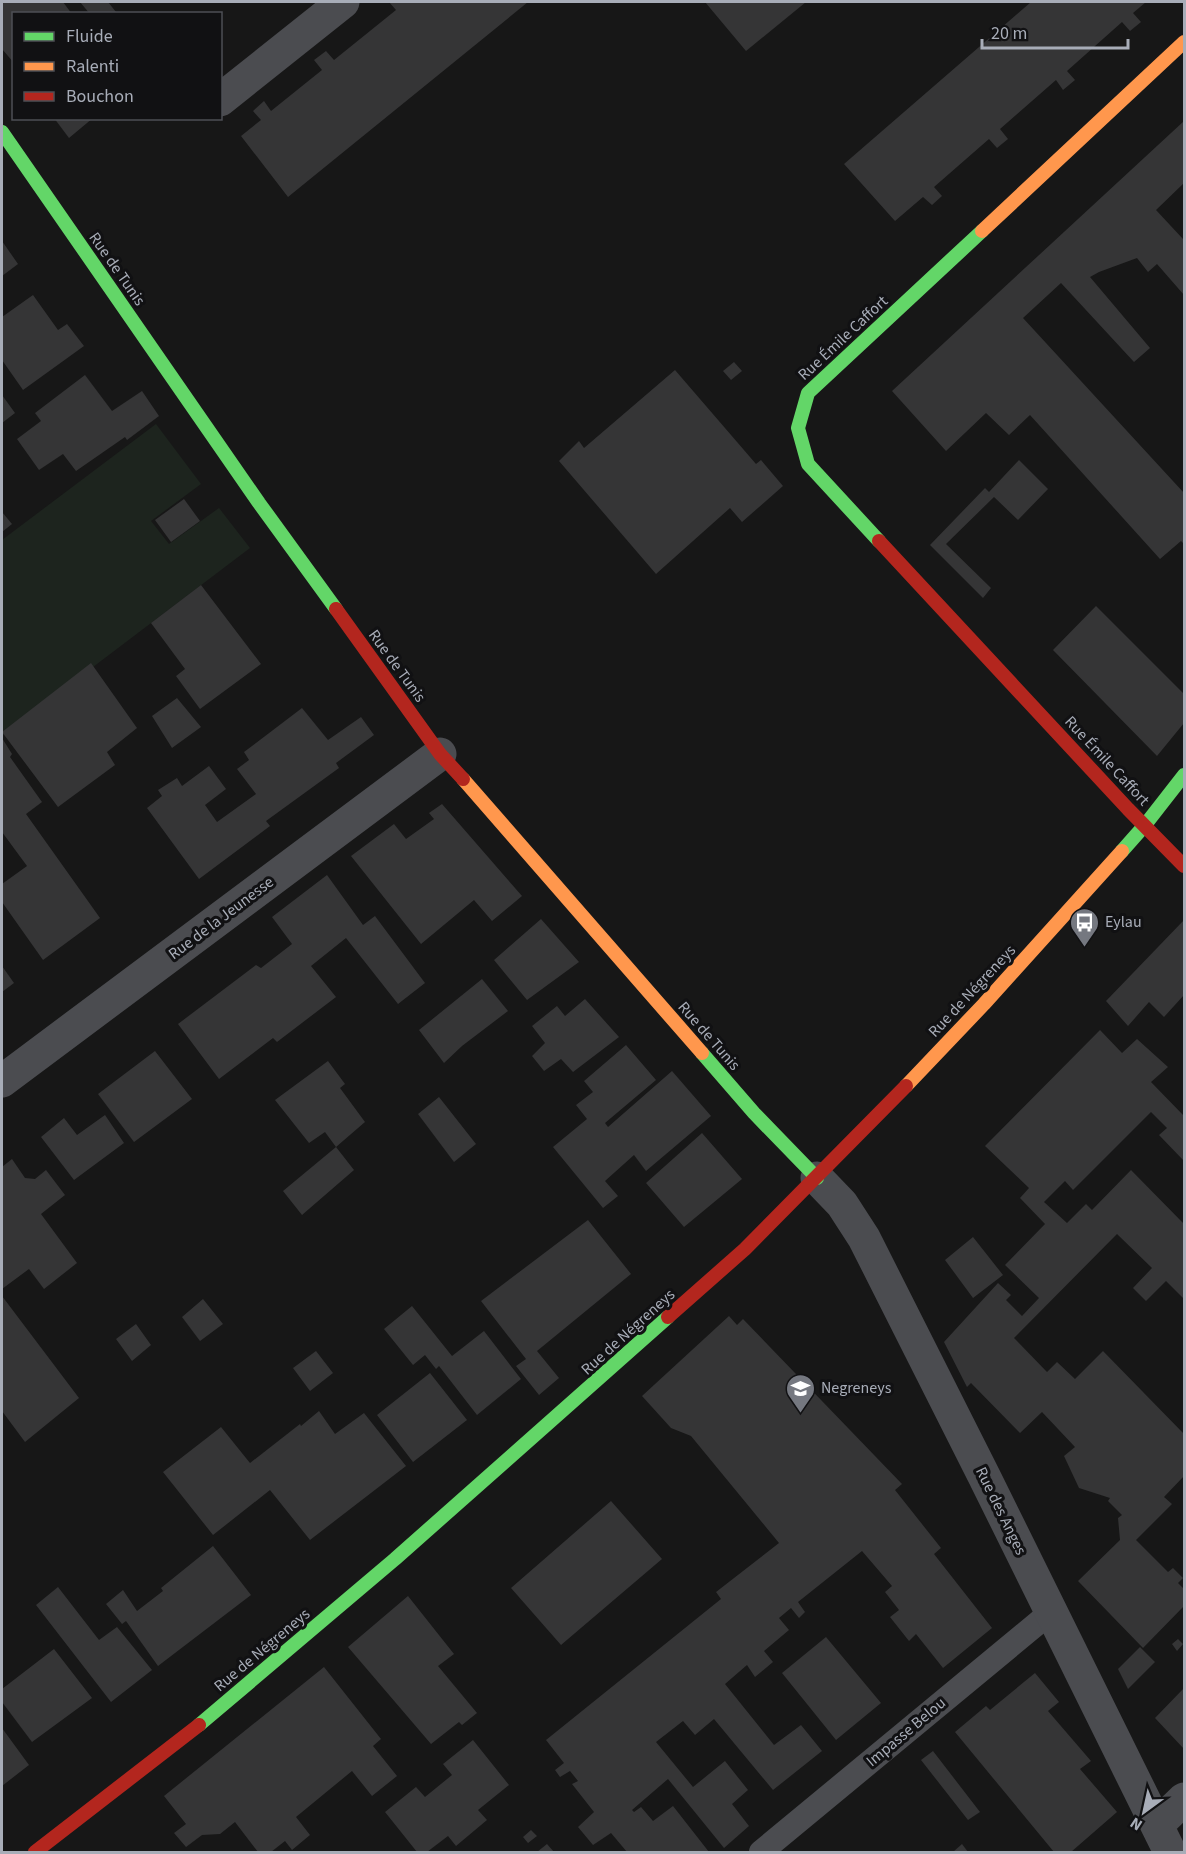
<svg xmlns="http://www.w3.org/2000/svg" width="1186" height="1854" font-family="'Source Sans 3',sans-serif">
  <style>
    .green { fill: #1d241e }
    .building { fill: #353536 }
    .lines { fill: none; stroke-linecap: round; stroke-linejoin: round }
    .lane { stroke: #4b4c50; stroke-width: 24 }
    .street { stroke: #4b4c50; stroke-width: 33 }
    .fast { stroke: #63d668; stroke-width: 14 }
    .slow { stroke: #ff974d; stroke-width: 14 }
    .jam { stroke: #b3261e; stroke-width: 14 }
    .labels { text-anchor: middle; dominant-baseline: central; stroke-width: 6; stroke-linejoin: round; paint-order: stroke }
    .street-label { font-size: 16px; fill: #a8adb8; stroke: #111113 }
    .poi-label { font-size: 16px; fill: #a8adb8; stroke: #111113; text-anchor: start }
  </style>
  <rect width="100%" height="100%" fill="#171717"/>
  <path class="green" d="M156,424l45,60 -50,37 18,23 50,-36 31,40 -248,188v-196z"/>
  <path class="building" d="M2,2h61l9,12h-58v49l-12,-14z
    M80,2h28l8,10 -2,2h-24z
    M389,2h139l-240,195 -47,-61 20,-16 -8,-9 11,-10 7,10 51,-41 -8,-10 12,-9 8,9 62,-50z
    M705,2h101l-60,49z
    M1031,2h115l-13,11 8,9 -11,9 -8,-9 -55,49 8,9 -12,10 -7,-10 -56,49 8,10 -11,9 -8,-9 -55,48 8,9 -10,9 -9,-8 -28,24 -51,-57z
    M54,118h39l-24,20z
    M1184,121v62l-28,27 27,29 1,-1v57l-27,-31 -9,8 -11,-14 -38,14 -9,5 60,71 -16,14 -73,-79 -38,35 161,175v51l-3,-3 -21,18 -130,-144 -21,20 -23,-22 -40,38 -54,-60z
    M2,241l16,23 -16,12z
    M33,295l25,35 9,-6 17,22 -61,44 -21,-30v-43z
    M734,362l8,9 -11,9 -8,-9z
    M675,370l81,94 5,-4 22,26 -41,36 -12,-14 -74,66 -97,-113 20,-20 5,7z
    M85,375l27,36 30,-20 17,25 -32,24 -2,-3 -49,34 -13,-17 -24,16 -22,-31 24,-18 -6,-8z
    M2,395l13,18 -13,10z
    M1019,460l29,29 -30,31 -24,-23 -48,47 45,44 -8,10 -53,-53 55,-57 4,4z
    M184,499l16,22 -29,21 -16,-22z
    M2,512l10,12 -10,8z
    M201,585l60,79 -61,45 -24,-33 9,-7 -34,-46z
    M1096,606l88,88v29l-27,33 -104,-106z
    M91,663l46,65 -30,24 8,13 -57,42 -56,-75z
    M177,698l24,29 -29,21 -20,-32z
    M302,708l26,32 33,-23 13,18 -38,28 3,5 -73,53 4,5 -71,53 -52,-71 15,-12 -4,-6 19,-12 5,8 27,-20 17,23 -21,16 12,17 39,-28 -19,-25 12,-9 -5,-8z
    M2,738l10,16 -2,3 32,45 -16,12 74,104 -57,42 -41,-58v-18l25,-18 -25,-34z
    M442,804l80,92 -30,25 -18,-21 -53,44 -70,-88 43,-32 12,15 28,-20 -5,-6z
    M327,875l36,50 12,-9 50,67 -27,21 -52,-66 -35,28 25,31 -59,45 -4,-4 -54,41 -41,-55 78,-59 5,3 31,-24 -20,-27z
    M541,919l38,43 -52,38 -33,-40z
    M1184,920v75l-20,22 -15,-15 -21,24 -22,-25z
    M2,966l12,17 -12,9z
    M482,979l26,32 -46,35 -18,17 -25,-33z
    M585,999l34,38 -46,35 -12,-13 -17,12 -12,-15 13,-13 -13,-17 25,-20 8,10z
    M1100,1030l22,23 15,-14 31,28 -17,15 33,34v45l-25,-26 8,-7 -16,-16 -78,78 -8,-9 -21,21 23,21 19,-19 6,6 39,-40 53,54v75l-18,-18 -20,20 -13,-13 19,-20 -35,-34 -103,104 33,34 10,-10 18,17 28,-28 81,83v42l-20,21 8,7 -36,36 32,32 5,-4 10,10 -5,5 6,6v17l-41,42 -65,-67 42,-41 -2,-22 4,-3 -14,-14 2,-3 -31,-10 -15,-32 11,-9 -33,-35 -22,21 -49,-50 -4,4 -23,-45 54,-59 13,12 -5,5 16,16 17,-18 -34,-33 40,-41 -25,-26 9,-10 -44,-42z
    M626,1045l30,35 -51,43 3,4 64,-56 39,45 -65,55 -12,-16 -29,26 13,15 -15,12 -50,-61 34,-28 -11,-14 17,-13 -9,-11z
    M155,1051l37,48 -58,43 -36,-48z
    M328,1061l17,23 -5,4 25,34 -29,25 18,23 -52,45 -19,-24 53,-44 -11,-15 -16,11 -34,-43z
    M439,1097l37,47 -22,18 -36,-48z
    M105,1115l19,28 -50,37 -33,-43 23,-19 13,17z
    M702,1133l40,46 -58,48 -38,-44z
    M12,1159l13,19 10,1 11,-9 19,25 -24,19 36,49 -33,26 -15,-20 -27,20v-122z
    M588,1220l43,54 -94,77 22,27 -20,17 -23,-29 10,-7 -45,-58z
    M973,1237l30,38 -30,23 -28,-38z
    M2,1296l77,102 -54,44 -23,-31z
    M203,1299l20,25 -23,17 -18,-24z
    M412,1306l40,50 32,-25 37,48 -44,36 -38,-49 -3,3 -11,-14 -12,10 -29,-36z
    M729,1316l8,9 6,-6 159,165 -7,6 46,58 -7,6 58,74 -49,40 -27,-34 -7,7 -19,-24 9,-7 -14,-18 7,-6 -30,-35 -64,51 7,10 -6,6 -8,-10 -12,10 10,12 -25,21 9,11 -18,15 -8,-12 -22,19 49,61 27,-20 21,26 -49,39 -59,-71 -19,16 -12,-14 -27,21 37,45 32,-26 23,29 -16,14 17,22 -25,22 -56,-69 -36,31 2,2 7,-5 12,14 20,-15 36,46h-82l-16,-19 -18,12 -15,-18 16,-15 -22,-28 6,-3 -8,-10 -10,6 -5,-7 9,-7 -18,-23 175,-141 -5,-7 63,-49 -88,-107 -20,-8 -29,-32z
    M136,1324l15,21 -19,16 -16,-22z
    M316,1351l17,22 -23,18 -17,-23z
    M430,1373l37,47 -54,42 -36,-47z
    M319,1411l16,23 29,-21 42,53 -96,74 -40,-50 -57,45 -50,-63 58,-45 29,36 50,-39 1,2z
    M611,1501l51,58 -101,86 -50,-57z
    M213,1546l38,49 -93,71 -32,-45 -4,3 -16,-20 17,-14 14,21 26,-20 -2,-3z
    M58,1587l41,53 18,-13 35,43 -41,32 -75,-97z
    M408,1596l46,58 -16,12 39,47 -15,12 -3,-3 -28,22 -83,-97z
    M826,1637l55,66 -45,37 -54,-67z
    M1178,1639l5,5 -6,7 -5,-7z
    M1140,1647l15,15 -27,27 -10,-20z
    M54,1649l38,49 -60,44 -30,-40v-13z
    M324,1667l57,72 -8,7 24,30 -25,20 -20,-25 -56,46 14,18 -18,15 -7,-9 -14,11h-13l-23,-30 -15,12 -18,1 -16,12 -12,-14 12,-9 -22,-28z
    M1035,1673l24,29 -11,9 43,50 -11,8 37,43 -46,40h-17l-99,-120 31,-26 4,4z
    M1184,1688v61l-29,-31z
    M2,1728l27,37 -27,21z
    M473,1740l36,45 -31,25 9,10 -31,26 -8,-10 -21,16h-10l-32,-40 31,-25 9,10 27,-22 -9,-11z
    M933,1751l47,61 -12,8 -47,-60z
    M531,1830l6,6 -9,7 -5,-6z
    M547,1844l7,8h-17z
    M962,1844l6,8h-15z"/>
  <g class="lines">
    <path class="lane" d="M761,1852l290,-240"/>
    <path class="street" d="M220,100l123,-98
      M2,1081l438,-327
      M817,1178l25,26 22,34 120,238 186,376
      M1157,1825l27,-26"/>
    <path class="fast" d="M2,132l257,371 77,106
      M879,541l-71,-77 -10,-36 10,-35 174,-162
      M1122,851l23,-26 39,-50
      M702,1053l52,60 63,65
      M199,1725l196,-166 273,-242"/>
    <path class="slow" d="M982,231l202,-189
      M463,779l239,274
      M906,1086l78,-82 138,-153"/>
    <path class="jam" d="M879,541l249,268 56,57
      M336,609l104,145 23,25
      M668,1317l77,-68 161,-163
      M35,1852l164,-127"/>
  </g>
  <defs>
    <symbol id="bus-pin" viewBox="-11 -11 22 30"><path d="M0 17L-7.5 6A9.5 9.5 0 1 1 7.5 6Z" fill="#757880" stroke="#111113"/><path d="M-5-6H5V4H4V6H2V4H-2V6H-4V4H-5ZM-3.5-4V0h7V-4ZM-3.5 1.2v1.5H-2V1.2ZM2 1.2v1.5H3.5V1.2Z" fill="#fff"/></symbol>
    <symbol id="school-pin" viewBox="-11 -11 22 30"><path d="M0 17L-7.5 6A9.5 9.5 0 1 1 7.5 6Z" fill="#757880" stroke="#111113"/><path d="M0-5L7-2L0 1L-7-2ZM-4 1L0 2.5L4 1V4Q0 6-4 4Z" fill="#fff"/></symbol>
  </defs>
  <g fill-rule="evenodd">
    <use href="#bus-pin" x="1068" y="906" width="33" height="45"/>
    <use href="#school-pin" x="784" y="1372" width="33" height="45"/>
  </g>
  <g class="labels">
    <g class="street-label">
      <text transform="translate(117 269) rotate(55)">Rue de Tunis</text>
      <text transform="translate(843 338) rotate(-43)">Rue Émile Caffort</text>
      <text transform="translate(397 666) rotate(54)">Rue de Tunis</text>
      <text transform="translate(1107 761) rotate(47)">Rue Émile Caffort</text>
      <text transform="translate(221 918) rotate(-37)">Rue de la Jeunesse</text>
      <text transform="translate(972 991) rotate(-47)">Rue de Négreneys</text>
      <text transform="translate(709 1036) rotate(49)">Rue de Tunis</text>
      <text transform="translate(628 1332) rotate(-42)">Rue de Négreneys</text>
      <text transform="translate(1001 1511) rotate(64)">Rue des Anges</text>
      <text transform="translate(262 1650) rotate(-40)">Rue de Négreneys</text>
      <text transform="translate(906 1732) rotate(-40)">Impasse Belou</text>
    </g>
    <g class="poi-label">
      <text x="1105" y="922">Eylau</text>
      <text x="821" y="1388">Negreneys</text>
    </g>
  </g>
  <rect width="1186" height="1854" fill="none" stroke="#a8adb8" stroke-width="6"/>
  <rect x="12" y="12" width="210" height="108" fill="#111113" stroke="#4d4f55" stroke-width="1.5"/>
  <rect x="24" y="32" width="30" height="9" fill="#63d668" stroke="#4d4f55" stroke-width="1.5"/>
  <text x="66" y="42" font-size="18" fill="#a8adb8">Fluide</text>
  <rect x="24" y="62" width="30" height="9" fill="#ff974d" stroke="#4d4f55" stroke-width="1.5"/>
  <text x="66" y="72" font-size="18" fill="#a8adb8">Ralenti</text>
  <rect x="24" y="92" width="30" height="9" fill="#b3261e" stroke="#4d4f55" stroke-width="1.5"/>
  <text x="66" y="102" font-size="18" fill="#a8adb8">Bouchon</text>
  <g transform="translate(1144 1812) rotate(213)" stroke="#111113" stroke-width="4.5" paint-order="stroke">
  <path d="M0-4.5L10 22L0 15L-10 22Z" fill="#a8adb8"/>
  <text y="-9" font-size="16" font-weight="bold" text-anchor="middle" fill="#a8adb8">N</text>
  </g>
  <path d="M982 39v9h146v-9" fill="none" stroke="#a8adb8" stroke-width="3"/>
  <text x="991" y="39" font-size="18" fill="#a8adb8" stroke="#111113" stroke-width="4.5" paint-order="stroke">20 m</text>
</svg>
